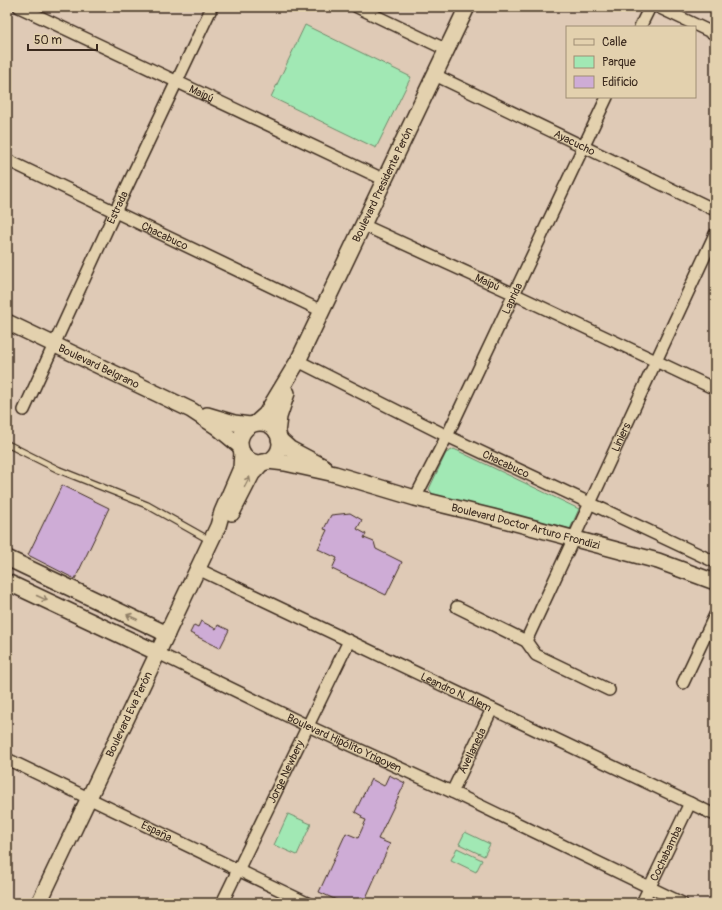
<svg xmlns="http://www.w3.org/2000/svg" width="722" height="910" font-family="Pangolin,sans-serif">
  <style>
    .green { fill: #a1e8b4; stroke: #6e8969 }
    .building { fill: #ceacd6; stroke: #3b2a1e }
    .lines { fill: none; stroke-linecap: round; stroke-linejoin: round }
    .lane-casing { stroke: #3b2a1e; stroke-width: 8 }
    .street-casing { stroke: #3b2a1e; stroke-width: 14 }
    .secondary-casing { stroke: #3b2a1e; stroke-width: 18 }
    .lane { stroke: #e3d1ae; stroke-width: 5.5 }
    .street { stroke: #e3d1ae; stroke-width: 11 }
    .secondary { stroke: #e3d1ae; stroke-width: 15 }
    .oneway { stroke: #8f7e66 }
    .labels { text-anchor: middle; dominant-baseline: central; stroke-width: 3; stroke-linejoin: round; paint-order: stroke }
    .street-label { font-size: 11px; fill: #3b2a1e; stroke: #e3d1ae }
  </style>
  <rect width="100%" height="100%" fill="#dfcab6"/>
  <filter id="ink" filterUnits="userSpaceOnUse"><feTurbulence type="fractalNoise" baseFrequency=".025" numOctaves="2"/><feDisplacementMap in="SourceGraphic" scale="8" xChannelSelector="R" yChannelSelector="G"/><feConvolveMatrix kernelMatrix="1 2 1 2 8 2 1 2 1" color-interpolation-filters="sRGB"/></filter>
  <g filter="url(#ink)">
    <path class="green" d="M305,25l106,52 -35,71 -105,-51z
      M454,449l125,60 -9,20 -136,-33 -5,-7 17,-36z
      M288,814l23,10 -14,31 -23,-10z
      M465,832l25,12 -6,12 -25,-12z
      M457,848l25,12 -6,12 -25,-12z"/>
    <path class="building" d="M62,485l47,23 -34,71 -47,-24z
      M350,513l12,7 -5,9 9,5 -2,4 10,4 2,7 26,13 -16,33 -54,-26 5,-11 -19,-9 9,-19 -3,-1 7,-14z
      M201,621l15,8 2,-4 11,5 -9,18 -30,-15 4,-8 4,2z
      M389,775l16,8 -27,56 12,5 -25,56 -4,-3 -2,6h-16l-24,-11 27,-59 12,5 8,-18 -5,-2 1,-2 -7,-4 16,-33 13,7z"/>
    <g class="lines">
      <defs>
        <path id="lane" d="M7,444l52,26 88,35 64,36"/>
        <g id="street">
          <path id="s1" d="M19,7l366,173"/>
          <path d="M357,7l90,43"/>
          <path d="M658,7l57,27"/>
          <path d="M640,27l10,-20"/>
          <path id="s2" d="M435,75l280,135"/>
          <path id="s3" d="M7,160l315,151"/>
          <path id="s4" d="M363,225l151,69 201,95"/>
          <path id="s5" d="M298,361l149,75 268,126"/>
          <path id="s6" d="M24,410l91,-198 97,-205"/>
          <path id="s7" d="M415,498l32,-62 160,-339"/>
          <path id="s8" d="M198,569l517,246"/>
          <path d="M457,607l69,34 10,14 73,35"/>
          <path id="s9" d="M526,641l189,-407"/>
          <path id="s10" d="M158,653l150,73 144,66 230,111"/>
          <path d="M683,683l32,-68"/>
          <path id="s11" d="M7,759l300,144"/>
          <path id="s12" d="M452,792l40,-83"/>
          <path id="s13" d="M222,903l127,-262"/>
          <path id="s14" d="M642,903l48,-100"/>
        </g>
        <g id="secondary">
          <path id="s15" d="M7,322l184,88 26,17 23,19"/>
          <path d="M207,415l27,8 16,2"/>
          <path id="s16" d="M256,423l10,-9 32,-53 169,-354"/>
          <circle cx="260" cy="443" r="20"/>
          <path d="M277,433l2,-16 8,-24"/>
          <path d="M279,439l11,10 34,18"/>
          <path id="s17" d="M268,461l17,2 50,11 80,24 78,19 165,44 57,21"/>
          <path d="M232,513l20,-39 11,-12"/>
          <path d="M7,558l160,76"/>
          <path d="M7,582l151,71"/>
          <path id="s18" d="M39,903l179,-377 4,-14 19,-44 1,-16"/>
        </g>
      </defs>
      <use href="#lane" class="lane-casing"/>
      <use href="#street" class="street-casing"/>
      <use href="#secondary" class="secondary-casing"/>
      <use href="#lane" class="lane"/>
      <use href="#street" class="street"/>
      <use href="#secondary" class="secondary"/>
    </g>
    <defs><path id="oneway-shaft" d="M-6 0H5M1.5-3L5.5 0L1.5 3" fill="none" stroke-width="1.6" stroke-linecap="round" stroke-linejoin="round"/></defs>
    <g class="oneway">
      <use href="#oneway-shaft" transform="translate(247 482) rotate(-63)"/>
      <use href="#oneway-shaft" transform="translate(42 598) rotate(25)"/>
      <use href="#oneway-shaft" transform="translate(132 617) rotate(-155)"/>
    </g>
  </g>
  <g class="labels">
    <g class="street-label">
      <text stroke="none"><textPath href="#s1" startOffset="202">Maipú</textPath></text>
      <text stroke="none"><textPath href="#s2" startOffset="155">Ayacucho</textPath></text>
      <text stroke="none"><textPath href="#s16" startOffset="271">Boulevard Presidente Perón</textPath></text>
      <text stroke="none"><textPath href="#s6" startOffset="223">Estrada</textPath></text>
      <text stroke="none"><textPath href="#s3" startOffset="175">Chacabuco</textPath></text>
      <text stroke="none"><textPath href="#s4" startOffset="137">Maipú</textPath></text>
      <text stroke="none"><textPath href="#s7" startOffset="222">Laprida</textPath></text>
      <text stroke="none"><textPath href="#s15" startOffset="102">Boulevard Belgrano</textPath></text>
      <text stroke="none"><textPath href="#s9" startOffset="225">Liniers</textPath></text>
      <text stroke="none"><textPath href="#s5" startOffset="232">Chacabuco</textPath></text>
      <text stroke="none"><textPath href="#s17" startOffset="266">Boulevard Doctor Arturo Frondizi</textPath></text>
      <text stroke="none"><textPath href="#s8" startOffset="286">Leandro N. Alem</textPath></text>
      <text stroke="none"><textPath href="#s18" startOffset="209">Boulevard Eva Perón</textPath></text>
      <text stroke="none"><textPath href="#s10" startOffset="207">Boulevard Hipólito Yrigoyen</textPath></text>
      <text stroke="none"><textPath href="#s12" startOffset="46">Avellaneda</textPath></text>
      <text stroke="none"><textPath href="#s13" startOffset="146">Jorge Newbery</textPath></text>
      <text stroke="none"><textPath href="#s11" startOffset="166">España</textPath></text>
      <text stroke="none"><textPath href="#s14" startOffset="55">Cochabamba</textPath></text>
    </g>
  </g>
  <rect width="722" height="910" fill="none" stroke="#e3d1ae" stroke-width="24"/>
  <rect x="12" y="12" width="698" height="886" fill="none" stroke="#3b2a1e" stroke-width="1.5" filter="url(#ink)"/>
  <rect x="566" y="26" width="130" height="72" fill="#e3d1ae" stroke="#a08e74"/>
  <rect x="574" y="39" width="20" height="6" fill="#e3d1ae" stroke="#a08e74"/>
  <text x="602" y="46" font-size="12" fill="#3b2a1e">Calle</text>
  <rect x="574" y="56" width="20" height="12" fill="#a1e8b4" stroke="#a08e74"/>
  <text x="602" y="66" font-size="12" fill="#3b2a1e">Parque</text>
  <rect x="574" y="76" width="20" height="12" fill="#ceacd6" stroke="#a08e74"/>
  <text x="602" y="86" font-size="12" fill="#3b2a1e">Edificio</text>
  <path d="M28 44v6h69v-6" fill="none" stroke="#3b2a1e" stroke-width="2"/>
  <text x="34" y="44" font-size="12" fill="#3b2a1e" stroke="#e3d1ae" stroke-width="3" paint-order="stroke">50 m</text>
</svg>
